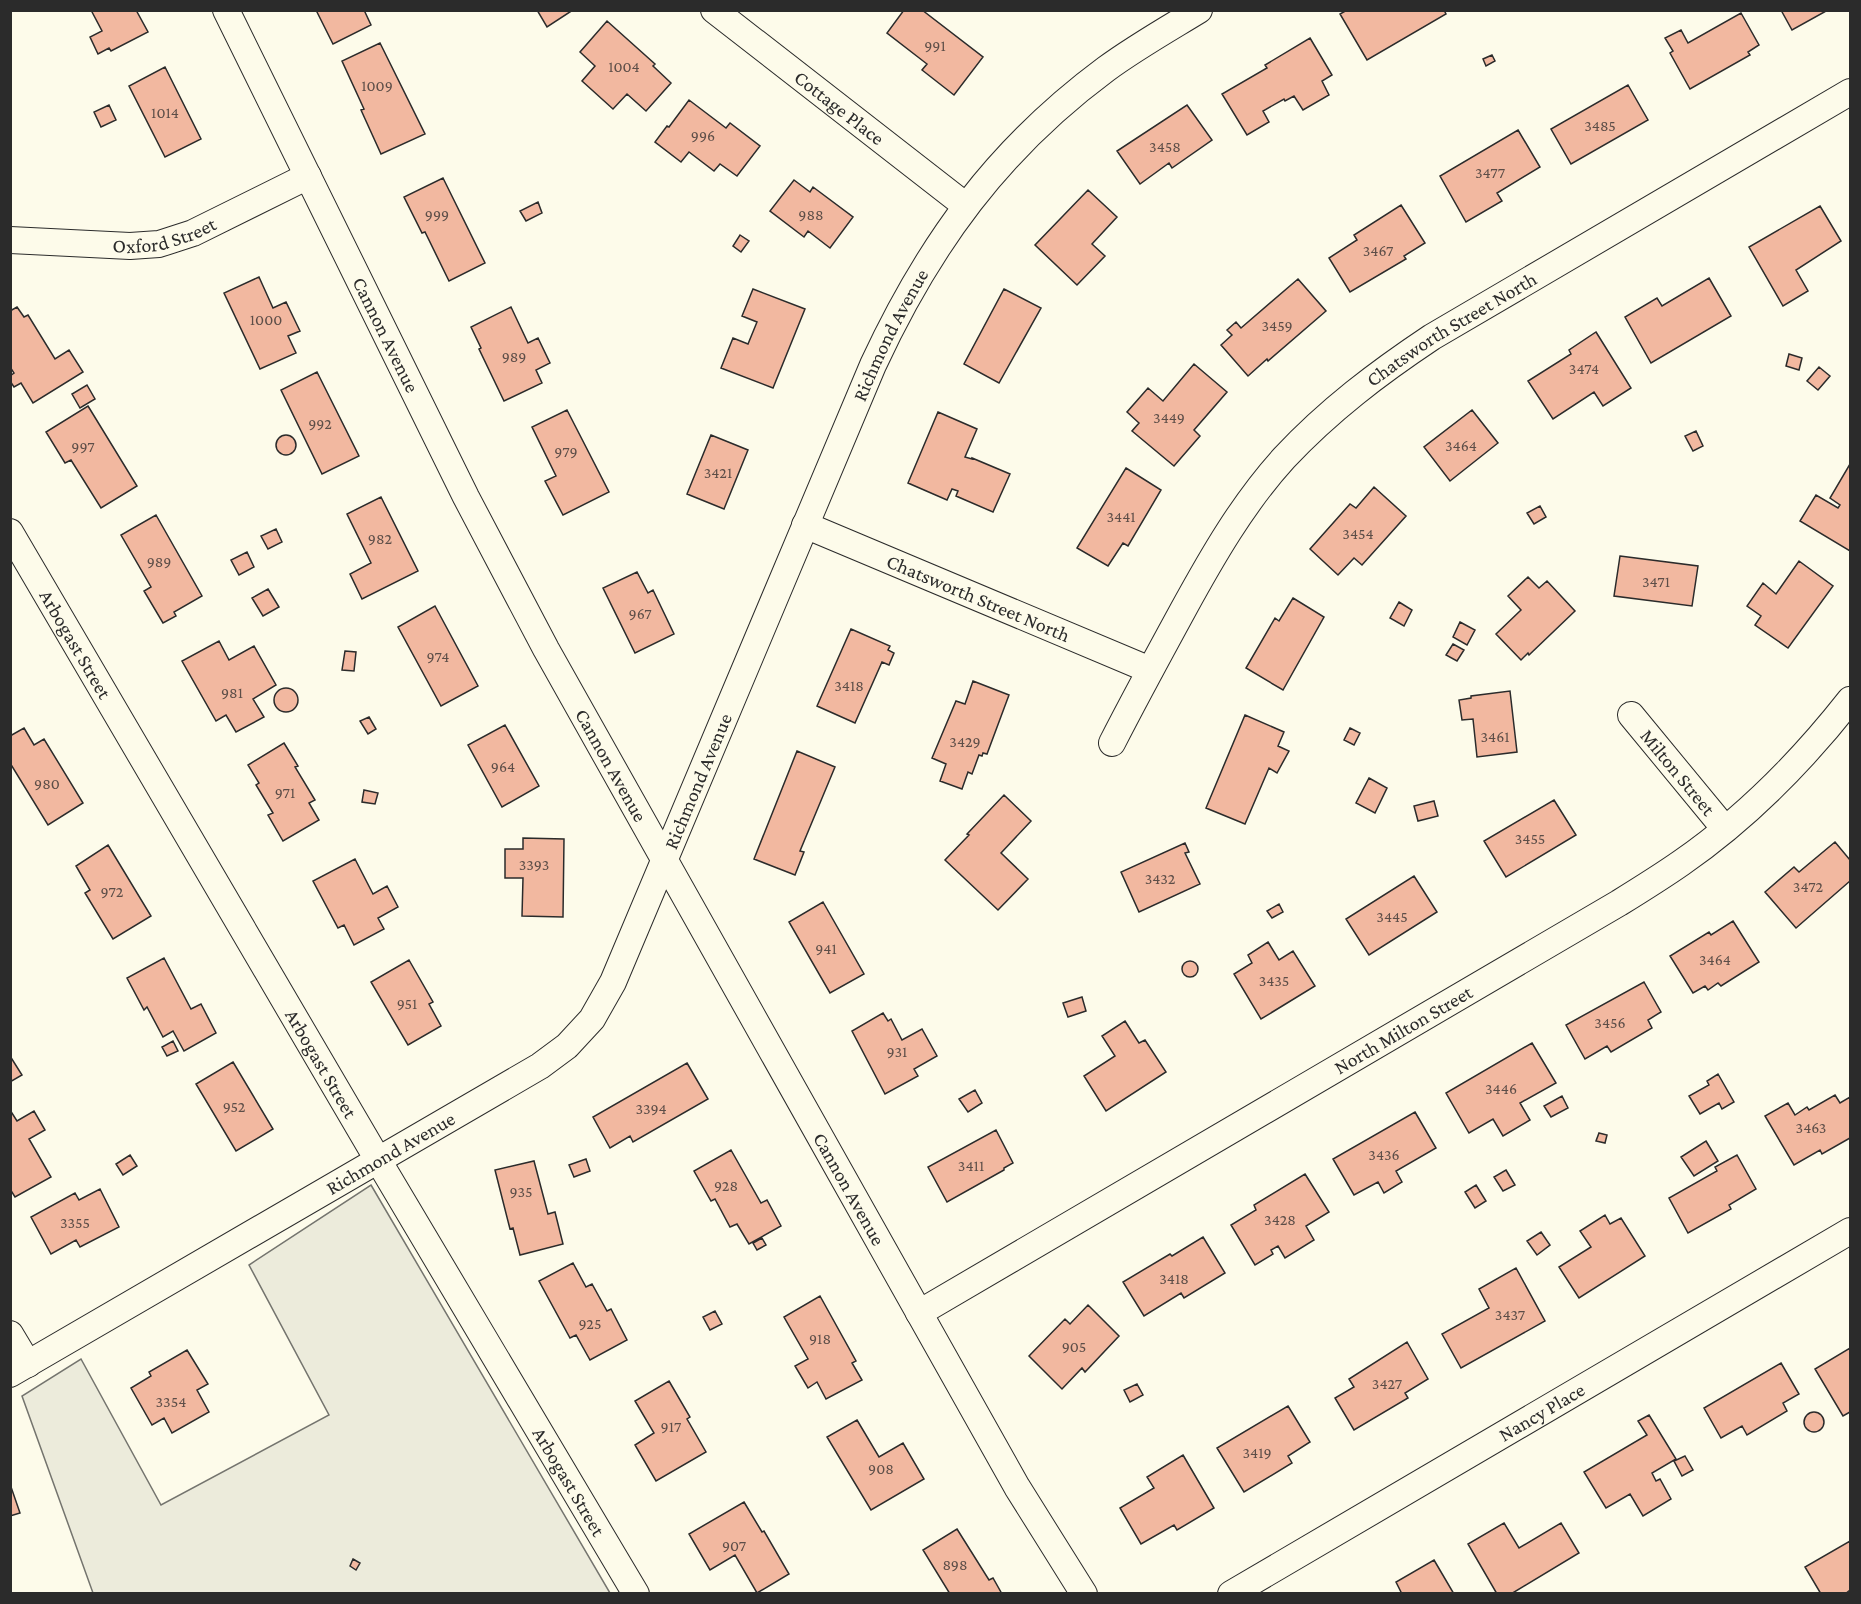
<svg xmlns="http://www.w3.org/2000/svg" width="1861" height="1604" font-family="'Crimson Pro',serif">
  <style>
    .green { fill: #ecebdb; stroke: #74746e; stroke-width: 1.5 }
    .building { fill: #f2b8a0; stroke: #2b2b2b; stroke-width: 1.5 }
    .lines { fill: none; stroke-linecap: round; stroke-linejoin: round }
    .street-casing { stroke: #2b2b2b; stroke-width: 28 }
    .street { stroke: #fdfbea; stroke-width: 26 }
    .labels { text-anchor: middle; dominant-baseline: central; stroke-width: 4.5; stroke-linejoin: round; paint-order: stroke }
    .number-label { font-size: 16px; fill: #5d4e48 }
    .street-label { font-size: 20px; fill: #2b2b2b; stroke: #fdfbea }
  </style>
  <rect width="100%" height="100%" fill="#fdfbea"/>
  <path class="green" d="M371,1185l239,408h-517l-71,-197 59,-37 80,146 168,-90 -80,-150z"/>
  <path class="building" d="M91,10h45l12,22 -37,19 -2,-3 -11,6 -8,-17 12,-6z
    M316,10h48l7,15 -38,19z
    M537,10h36l-26,17z
    M904,10h18l61,47 -29,38 -32,-25 5,-6 -40,-31z
    M1347,10h97l2,4 -79,46 -27,-46z
    M1781,10h47l-36,20z
    M1741,13l18,32 -11,7 2,3 -60,34 -20,-36 3,-2 -8,-13 16,-8 7,13z
    M607,21l48,43 -2,2 18,17 -25,28 -19,-17 -14,15 -31,-28 13,-15 -15,-14z
    M1310,38l22,37 -10,6 7,14 -26,15 -9,-14 -9,5 -1,-2 -21,12 6,11 -22,13 -25,-41 45,-26 -2,-3z
    M380,43l45,91 -44,20 -20,-44 3,-1 -22,-48z
    M1492,55l3,6 -9,5 -3,-7z
    M165,67l36,72 -36,18 -36,-71z
    M1628,85l20,35 -77,44 -20,-35z
    M689,100l37,28 4,-5 30,23 -23,30 -17,-12 -6,7 -25,-19 -8,10 -26,-20 12,-16 2,1z
    M109,105l7,15 -15,7 -7,-15z
    M1187,105l25,35 -40,28 -3,-5 -29,21 -23,-33z
    M1518,130l22,37 -43,26 5,8 -36,21 -26,-46z
    M443,178l42,85 -36,18 -24,-49 -3,1 -18,-36z
    M794,180l16,12 3,-5 40,30 -23,31 -22,-17 -4,6 -34,-26z
    M1088,190l29,27 -25,27 13,12 -28,29 -42,-40z
    M538,202l4,11 -16,8 -6,-10z
    M1401,205l24,38 -21,13 2,3 -56,33 -21,-34 28,-18 -3,-5z
    M1820,206l21,35 -45,29 12,21 -25,15 -34,-59z
    M740,235l9,6 -8,11 -8,-6z
    M259,277l14,31 13,-6 14,29 -12,5 8,17 -36,16 -36,-76z
    M1709,278l22,38 -80,47 -26,-46 32,-19 5,8z
    M1298,279l28,32 -58,50 -1,-2 -19,17 -27,-31 11,-10 -5,-5 9,-8 5,6z
    M753,289l52,20 -32,79 -52,-20 12,-30 15,6 9,-22 -15,-6z
    M1004,289l37,19 -42,75 -35,-19z
    M17,307l7,10 4,-2 27,44 14,-9 14,22 -50,31 -12,-20 -7,4 -4,-6v-5l4,-3 -4,-6v-56z
    M511,307l17,36 10,-5 12,25 -14,7 6,13 -38,18 -25,-52 2,-1 -10,-21z
    M1596,332l35,56 -28,18 -9,-14 -41,27 -25,-38 43,-27 -2,-4z
    M1789,354l13,4 -3,12 -13,-4z
    M1194,364l33,28 -33,38 6,6 -26,30 -42,-35 7,-8 -12,-11 21,-24 15,13z
    M1819,367l11,9 -12,14 -11,-9z
    M317,372l42,84 -37,18 -41,-84z
    M87,385l8,14 -15,9 -8,-14z
    M88,406l49,80 -36,22 -30,-48 -6,3 -19,-31z
    M567,410l42,82 -46,23 -18,-34 11,-5 -24,-49z
    M1472,410l26,33 -48,38 -26,-34z
    M938,412l39,17 -12,28 7,2v-1l38,16 -17,38 -37,-16 2,-5 -6,-2 -5,11 -39,-17z
    M1696,431l7,15 -10,5 -8,-15z
    M711,435l37,15 -24,59 -37,-15z
    M276 445a10 10 0 1 1 20 0a10 10 0 1 1-20 0Z
    M1850,464v87l-50,-30 16,-26 22,13 2,-3 -10,-7z
    M1126,468l35,22 -33,56 -5,-3 -15,23 -31,-18z
    M1374,487l32,29 -44,49 -8,-7 -16,17 -28,-26 40,-45 6,4z
    M381,497l37,74 -56,28 -12,-25 21,-11 -24,-49z
    M1540,506l6,11 -12,7 -7,-11z
    M156,515l46,81 -28,16 2,4 -13,7 -19,-32 7,-4 -30,-52z
    M276,529l6,13 -14,7 -7,-13z
    M247,552l7,15 -15,8 -8,-15z
    M1620,556l78,10 -6,40 -78,-10z
    M1799,561l34,25 -45,62 -33,-23 6,-9 -14,-10 16,-23 13,11z
    M637,572l11,21 5,-3 21,44 -39,19 -32,-65z
    M1528,577l11,11 8,-7 28,30 -46,44 -1,-2 -7,7 -25,-26 25,-24 -13,-14z
    M268,589l11,18 -16,9 -11,-18z
    M1293,598l31,19 -41,73 -37,-22 29,-50 4,3z
    M1399,602l13,8 -8,16 -14,-8z
    M435,606l43,80 -37,20 -43,-79z
    M1460,622l15,8 -8,15 -14,-8z
    M851,629l39,17 -2,4 6,3 -5,12 -7,-3 -27,61 -38,-17z
    M219,641l10,19 25,-14 22,39 -23,14 11,18 -28,15 -10,-17 -10,6 -34,-60z
    M1453,644l11,6 -7,11 -11,-6z
    M345,651l11,1 -2,19 -12,-1z
    M973,681l36,14 -22,59 -4,-1 -1,3 -3,-1 -7,19 -4,-2 -6,17 -22,-8 6,-17 -14,-6 24,-57 9,3z
    M274 700a12 12 0 1 1 24 0a12 12 0 1 1-24 0Z
    M1510,691l7,61 -40,5 -4,-38 -11,1 -3,-20 12,-2v-2z
    M1245,715l39,17 -6,14 11,5 -12,22 -8,-5 -24,56 -39,-16z
    M369,717l7,12 -8,5 -8,-13z
    M505,725l34,61 -37,21 -34,-62z
    M24,728l10,17 10,-6 39,64 -35,22 -38,-62v-27z
    M1350,728l10,5 -6,12 -10,-5z
    M284,743l14,23 -3,1 20,33 -6,3 10,17 -36,21 -15,-26 5,-2 -17,-28 3,-2 -11,-18z
    M797,751l38,16 -35,84 4,1 -9,23 -41,-16z
    M1369,778l18,10 -12,25 -19,-10z
    M364,790l14,3 -3,11 -13,-2z
    M1004,795l27,26 -30,32 27,26 -30,31 -53,-50 24,-25 -2,-1z
    M1554,800l22,35 -70,42 -22,-36z
    M1434,801l4,15 -20,5 -4,-15z
    M523,838l41,1 -1,78 -41,-1 1,-38h-18v-29h18z
    M1835,842l15,18v21l-54,47 -31,-36 29,-25 5,5z
    M1185,843l4,9 -4,1 15,31 -61,28 -18,-40z
    M108,845l43,71 -38,23 -28,-46 5,-3 -14,-24z
    M355,859l18,35 14,-8 11,21 -20,11 6,11 -30,16 -10,-20 -6,3 -25,-47z
    M1414,876l23,36 -68,43 -23,-36z
    M823,902l41,72 -34,19 -41,-71z
    M1279,904l4,8 -11,6 -5,-7z
    M1733,921l26,41 -38,24 -3,-3 -10,7 -3,-4 -12,7 -23,-37 39,-24 2,3z
    M1268,942l11,18 14,-9 22,35 -54,33 -27,-45 18,-11 -4,-8z
    M164,958l27,51 10,-5 15,29 -32,18 -11,-20 -10,6 -16,-30 -3,3 -17,-32z
    M409,960l24,42 -4,2 12,22 -33,19 -37,-63z
    M1182 969a8 8 0 1 1 16 0a8 8 0 1 1-16 0Z
    M1644,982l17,30 -13,8 4,8 -41,24 -4,-6 -22,13 -19,-34z
    M1082,997l4,14 -18,6 -5,-14z
    M883,1013l5,8 3,-2 11,21 20,-11 15,27 -23,13 4,7 -33,18 -33,-63z
    M1125,1021l14,22 6,-3 21,32 -60,39 -22,-35 31,-20 -13,-20z
    M173,1041l5,10 -11,5 -5,-9z
    M1532,1043l24,40 -36,20 10,17 -27,16 -10,-17 -24,14 -23,-40z
    M10,1056l12,19 -12,7z
    M233,1062l40,67 -37,22 -40,-67z
    M687,1063l21,36 -75,43 -3,-6 -20,12 -17,-31z
    M1718,1074l16,28 -12,7 -3,-6 -19,11 -11,-18 20,-11 -2,-4z
    M975,1090l7,13 -14,9 -9,-13z
    M1835,1095l5,8 10,-6v41l-28,16 -2,-4 -26,15 -29,-49 23,-13 7,12 12,-8 2,3z
    M1562,1096l6,12 -17,9 -7,-11z
    M10,1110l7,11 17,-10 11,19 -16,9 22,38 -36,20 -5,-8z
    M1415,1112l21,36 -40,23 6,11 -18,11 -6,-11 -24,13 -21,-36z
    M996,1130l17,33 -9,5v2l-57,32 -19,-35z
    M1599,1133l8,2 -2,8 -9,-2z
    M1706,1141l12,20 -24,15 -13,-19z
    M731,1150l30,53 6,-3 14,26 -32,18 -12,-20 -7,3 -15,-28 -4,2 -17,-30z
    M130,1155l7,11 -14,9 -7,-11z
    M1737,1155l19,34 -27,16 2,4 -43,24 -19,-35 48,-27 -2,-4z
    M586,1159l4,12 -16,6 -5,-12z
    M534,1161l14,53 7,-2 8,32 -43,11 -7,-27 -3,1 -15,-59z
    M1506,1170l9,15 -12,6 -9,-14z
    M1305,1174l24,38 -23,14 8,14 -29,18 -7,-12 -7,4 2,4 -18,11 -24,-40 25,-15 -2,-5z
    M1476,1185l10,16 -11,7 -10,-16z
    M100,1189l19,38 -39,20 -4,-7 -25,14 -20,-37 44,-24 4,7z
    M1605,1215l5,9 11,-6 24,38 -66,42 -20,-31 32,-20 -11,-16z
    M1541,1232l9,13 -13,10 -10,-14z
    M1203,1237l22,36 -41,25 -3,-5 -37,23 -21,-34 47,-28 2,2z
    M762,1238l4,7 -9,5 -4,-7z
    M573,1263l13,24 6,-3 15,27 4,-2 16,31 -37,20 -14,-25 -6,3 -31,-57z
    M1516,1268l29,53 -84,47 -19,-34 47,-26 -10,-19z
    M820,1296l36,65 -4,2 10,17 -36,19 -9,-17 -9,6 -13,-22 13,-7 -24,-42z
    M1088,1305l31,31 -34,36 -3,-4 -20,21 -33,-33 36,-37 5,5z
    M715,1311l7,13 -12,6 -7,-13z
    M1407,1342l21,37 -23,14 3,5 -54,32 -19,-32 19,-11 -5,-8z
    M1850,1348v64l-7,4 -28,-47z
    M187,1350l21,34 -11,6 12,22 -37,21 -8,-15 -12,7 -21,-37 20,-12 -2,-4z
    M1781,1363l18,31 -16,9 4,8 -40,24 -5,-9 -21,12 -17,-30z
    M669,1381l21,36 -3,2 19,33 -50,29 -21,-36 19,-12 -19,-32z
    M1137,1384l6,11 -13,7 -6,-12z
    M1288,1406l22,36 -22,14 4,7 -48,29 -27,-44z
    M1804 1422a10 10 0 1 1 20 0a10 10 0 1 1-20 0Z
    M1649,1415l27,44 -24,14 4,8 4,-2 11,20 -28,17 -13,-22 -24,14 -22,-36 63,-37 -9,-14z
    M857,1420l22,37 24,-14 21,36 -53,31 -44,-73z
    M1183,1455l31,53 -37,22 -3,-5 -33,19 -21,-36 34,-20 -7,-11z
    M1685,1456l8,14 -11,6 -8,-15z
    M10,1484l10,29 -10,3z
    M744,1502l18,30 2,-1 25,43 -32,19 -22,-38 -25,15 -21,-36z
    M1504,1523l15,25 42,-25 18,30 -68,41h-14l-29,-50z
    M957,1529l32,51 4,-2 9,16h-52l-27,-44z
    M1850,1541v49l-5,4h-24l-16,-27z
    M353,1559l7,4 -4,7 -6,-4z
    M1434,1560l20,34h-52l-6,-12z"/>
  <g class="lines">
    <defs>
      <g id="street">
        <path id="s1" d="M226,10l240,487 80,152 471,838 67,107"/>
        <path id="s2" d="M714,10l252,196"/>
        <path id="s3" d="M10,240l120,6 29,-2 34,-11 115,-57"/>
        <path id="s4" d="M805,525l345,145"/>
        <path id="s5" d="M10,532l368,628 258,434"/>
        <path id="s6" d="M1631,715l94,114"/>
        <path id="s7" d="M1112,743c23,-45 47,-89 71,-133 29,-53 60,-107 101,-152 45,-48 94,-85 148,-121l418,-245"/>
        <path id="s8" d="M919,1313l700,-410c21,-13 42,-26 62,-40 65,-45 121,-102 169,-163"/>
        <path d="M10,1334l18,30"/>
        <path id="s9" d="M10,1374l530,-308 27,-20 25,-27 21,-37 260,-617c56,-121 125,-216 233,-296 30,-22 62,-40 93,-59"/>
        <path id="s10" d="M1231,1594l619,-363"/>
      </g>
    </defs>
    <use href="#street" class="street-casing"/>
    <use href="#street" class="street"/>
  </g>
  <g class="labels">
    <g class="number-label">
      <text x="935" y="45">991</text>
      <text x="624" y="66">1004</text>
      <text x="377" y="85">1009</text>
      <text x="165" y="112">1014</text>
      <text x="1600" y="125">3485</text>
      <text x="703" y="135">996</text>
      <text x="1165" y="146">3458</text>
      <text x="1490" y="172">3477</text>
      <text x="437" y="214">999</text>
      <text x="811" y="214">988</text>
      <text x="1378" y="250">3467</text>
      <text x="266" y="319">1000</text>
      <text x="1277" y="325">3459</text>
      <text x="514" y="356">989</text>
      <text x="1584" y="368">3474</text>
      <text x="1169" y="417">3449</text>
      <text x="320" y="423">992</text>
      <text x="1461" y="445">3464</text>
      <text x="83" y="446">997</text>
      <text x="566" y="451">979</text>
      <text x="718" y="472">3421</text>
      <text x="1121" y="516">3441</text>
      <text x="1358" y="533">3454</text>
      <text x="380" y="538">982</text>
      <text x="159" y="561">989</text>
      <text x="1656" y="581">3471</text>
      <text x="640" y="613">967</text>
      <text x="438" y="656">974</text>
      <text x="849" y="685">3418</text>
      <text x="232" y="692">981</text>
      <text x="1495" y="736">3461</text>
      <text x="965" y="741">3429</text>
      <text x="503" y="766">964</text>
      <text x="47" y="783">980</text>
      <text x="285" y="792">971</text>
      <text x="1530" y="838">3455</text>
      <text x="534" y="864">3393</text>
      <text x="1160" y="878">3432</text>
      <text x="1808" y="886">3472</text>
      <text x="112" y="891">972</text>
      <text x="1392" y="916">3445</text>
      <text x="826" y="948">941</text>
      <text x="1715" y="959">3464</text>
      <text x="1274" y="980">3435</text>
      <text x="407" y="1003">951</text>
      <text x="1610" y="1022">3456</text>
      <text x="897" y="1051">931</text>
      <text x="1501" y="1088">3446</text>
      <text x="234" y="1106">952</text>
      <text x="651" y="1108">3394</text>
      <text x="1811" y="1127">3463</text>
      <text x="1384" y="1154">3436</text>
      <text x="971" y="1165">3411</text>
      <text x="726" y="1185">928</text>
      <text x="521" y="1191">935</text>
      <text x="1280" y="1219">3428</text>
      <text x="75" y="1222">3355</text>
      <text x="1174" y="1278">3418</text>
      <text x="1510" y="1314">3437</text>
      <text x="590" y="1323">925</text>
      <text x="820" y="1338">918</text>
      <text x="1074" y="1346">905</text>
      <text x="1387" y="1383">3427</text>
      <text x="171" y="1401">3354</text>
      <text x="671" y="1426">917</text>
      <text x="1257" y="1452">3419</text>
      <text x="881" y="1468">908</text>
      <text x="734" y="1545">907</text>
      <text x="955" y="1564">898</text>
    </g>
    <g class="street-label">
      <text stroke="none"><textPath href="#s2" startOffset="159">Cottage Place</textPath></text>
      <text stroke="none"><textPath href="#s3" startOffset="156">Oxford Street</textPath></text>
      <text stroke="none"><textPath href="#s7" startOffset="546">Chatsworth Street North</textPath></text>
      <text stroke="none"><textPath href="#s1" startOffset="362">Cannon Avenue</textPath></text>
      <text stroke="none"><textPath href="#s9" startOffset="1430">Richmond Avenue</textPath></text>
      <text stroke="none"><textPath href="#s4" startOffset="188">Chatsworth Street North</textPath></text>
      <text stroke="none"><textPath href="#s5" startOffset="130">Arbogast Street</textPath></text>
      <text stroke="none"><textPath href="#s1" startOffset="848">Cannon Avenue</textPath></text>
      <text stroke="none"><textPath href="#s6" startOffset="74">Milton Street</textPath></text>
      <text stroke="none"><textPath href="#s9" startOffset="944">Richmond Avenue</textPath></text>
      <text stroke="none"><textPath href="#s8" startOffset="561">North Milton Street</textPath></text>
      <text stroke="none"><textPath href="#s5" startOffset="616">Arbogast Street</textPath></text>
      <text stroke="none"><textPath href="#s9" startOffset="440">Richmond Avenue</textPath></text>
      <text stroke="none"><textPath href="#s1" startOffset="1334">Cannon Avenue</textPath></text>
      <text stroke="none"><textPath href="#s10" startOffset="360">Nancy Place</textPath></text>
      <text stroke="none"><textPath href="#s5" startOffset="1102">Arbogast Street</textPath></text>
    </g>
  </g>
  <rect width="1861" height="1604" fill="none" stroke="#2b2b2b" stroke-width="24"/>
</svg>
